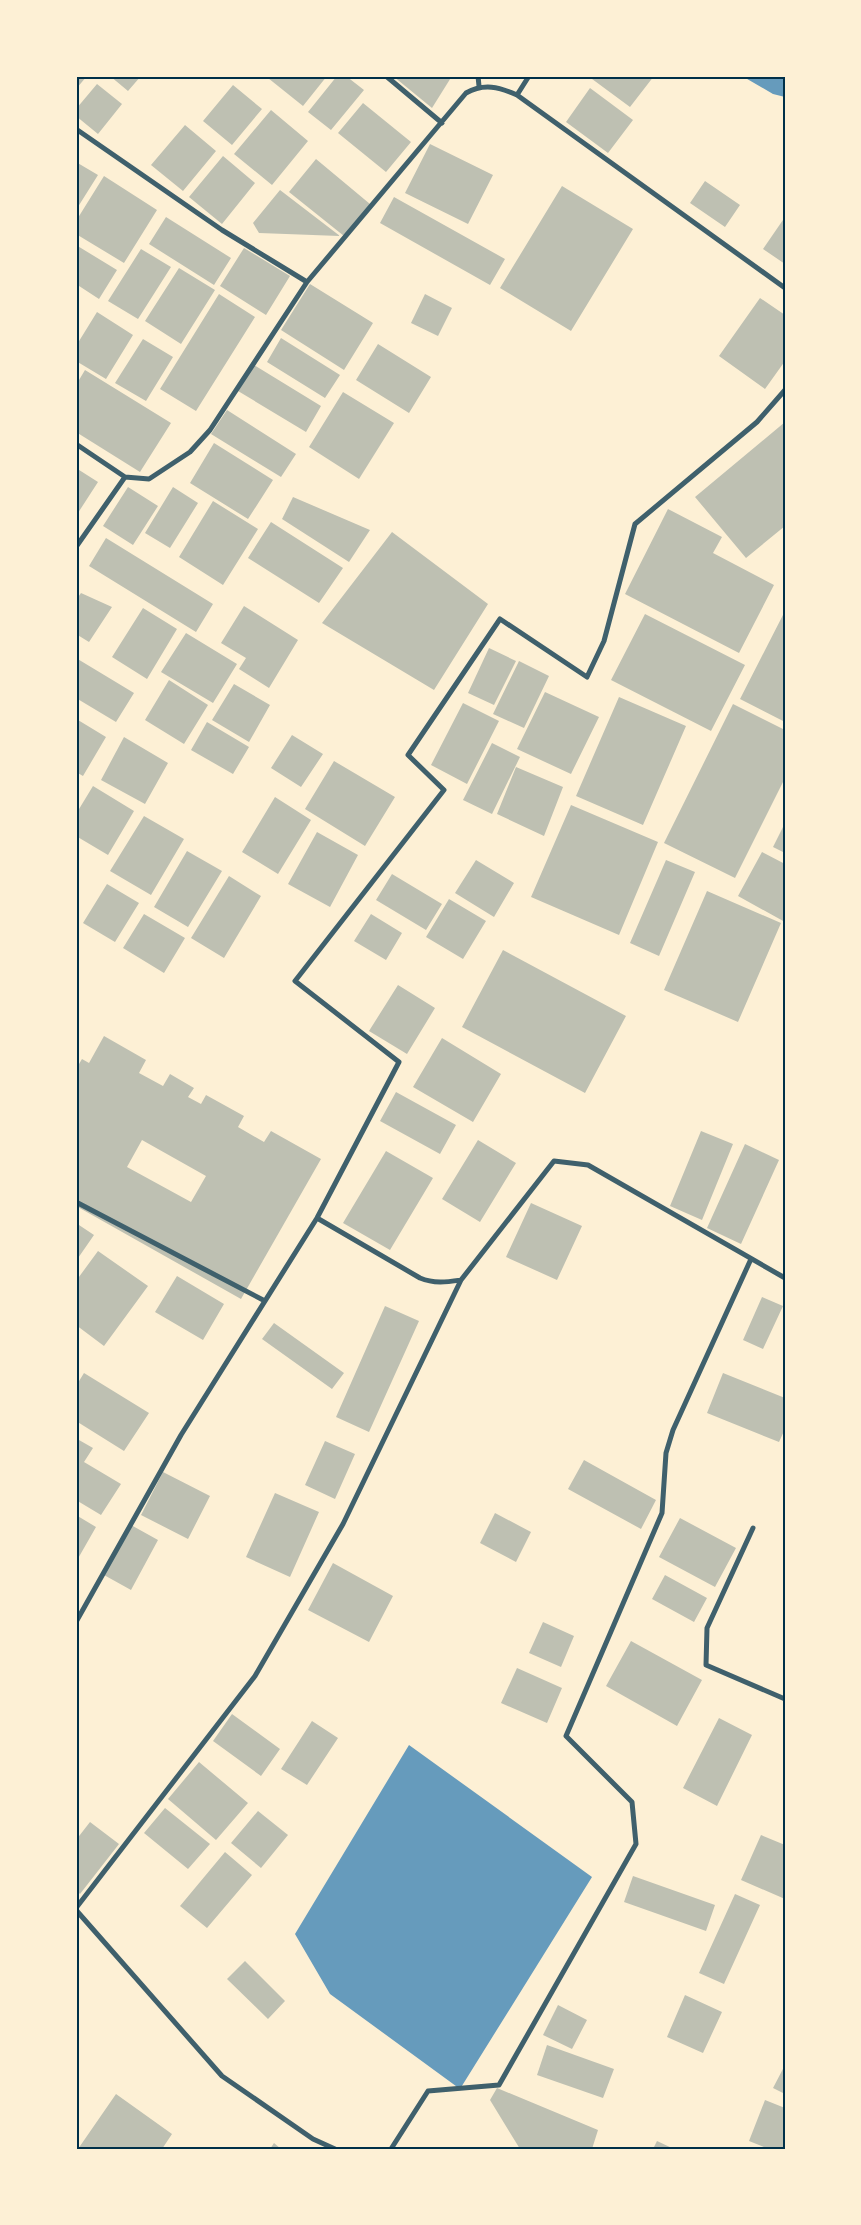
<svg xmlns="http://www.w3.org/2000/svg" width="861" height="2225" font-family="'Roboto Serif',serif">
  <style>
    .water { fill: #669bbc }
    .building { fill: #bec0b2; fill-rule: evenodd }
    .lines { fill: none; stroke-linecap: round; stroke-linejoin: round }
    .minor { stroke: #3f606c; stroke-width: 5 }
    .neatline { fill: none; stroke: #003049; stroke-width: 2 }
  </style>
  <rect width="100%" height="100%" fill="#fdf0d5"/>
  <path class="water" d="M742,76h43v21l-12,-3z
    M409,1745l183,132 -132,212 -130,-95 -35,-60z"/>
  <path class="building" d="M76,76h11l-11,13z
    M110,76h31l-13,15z
    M269,76h58l-24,30 -35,-28z
    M337,76h9l18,14 -33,40 -23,-18z
    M393,76h59l-20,32z
    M588,76h66l-24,31z
    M97,84l25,20 -24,30 -22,-18v-7z
    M233,85l29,24 -30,36 -29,-24z
    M590,88l43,32 -25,33 -42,-31z
    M363,103l48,39 -25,30 -48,-39z
    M271,110l37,31 -36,44 -38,-31z
    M185,125l31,26 -33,40 -32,-26z
    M430,144l63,31 -25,49 -63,-31z
    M223,156l32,27 -33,41 -33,-27z
    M316,159l54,45 -26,32 -55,-44z
    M76,162l22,13 -22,35z
    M104,176l53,34 -33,53 -48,-29v-13z
    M705,181l35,24 -15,22 -35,-24z
    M562,186l71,43 -62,102 -71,-43z
    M280,190l60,46 -81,-3 -6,-10z
    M394,197l111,62 -15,26 -110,-62z
    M166,217l65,41 -17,27 -65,-41z
    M785,217v47l-22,-15z
    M76,245l41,25 -18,29 -23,-15z
    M244,248l46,28 -24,39 -46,-29z
    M141,249l30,18 -33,52 -30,-18z
    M179,268l36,22 -34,54 -36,-23z
    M310,284l63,39 -29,47 -63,-40z
    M219,294l36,23 -59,94 -36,-22z
    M425,294l27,14 -14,28 -27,-13z
    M760,298l25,17v46l-20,28 -46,-33z
    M97,312l36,23 -27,44 -30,-18v-15z
    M281,338l59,37 -15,23 -58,-36z
    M143,339l30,18 -27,44 -31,-18z
    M378,344l53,33 -22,36 -53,-33z
    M254,365l67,41 -15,26 -68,-41z
    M85,370l86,53 -31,49 -64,-40v-47z
    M343,392l51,31 -35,56 -50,-32z
    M227,410l69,44 -15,23 -70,-43z
    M785,422v104l-39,32 -51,-61z
    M214,443l59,37 -25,39 -58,-36z
    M76,468l22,14 -22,34z
    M128,487l30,19 -25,39 -30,-19z
    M173,487l25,16 -28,45 -25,-15z
    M293,497l77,33 -21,32 -67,-43z
    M213,501l45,28 -35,56 -44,-28z
    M668,509l54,28 -9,16 61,32 -35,68 -114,-59z
    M271,522l72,46 -24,35 -71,-45z
    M392,532l96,72 -54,86 -112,-67z
    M106,538l107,66 -17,28 -107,-66z
    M81,593l31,14 -23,35 -13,-8v-34z
    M244,606l54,34 -29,48 -30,-19 7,-11 -25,-15z
    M143,608l34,21 -30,50 -35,-22z
    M785,611v111l-45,-23z
    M645,614l100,51 -34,66 -100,-51z
    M186,633l51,31 -24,39 -52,-31z
    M489,648l27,13 -22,44 -26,-12z
    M76,658l58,35 -18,29 -40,-24z
    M519,661l30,15 -25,52 -31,-14z
    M169,680l39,25 -24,39 -39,-24z
    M234,684l36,21 -21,37 -37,-22z
    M545,692l54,25 -28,57 -54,-25z
    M619,697l67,29 -43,99 -67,-29z
    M463,703l36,18 -32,63 -36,-19z
    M733,704l52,26v48l-50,100 -71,-35z
    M78,720l28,17 -23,39 -7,-4z
    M207,722l42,25 -16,27 -42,-24z
    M292,735l31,19 -22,33 -30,-19z
    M124,737l44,26 -23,41 -44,-24z
    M492,743l28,14 -28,57 -29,-14z
    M334,761l61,36 -30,49 -60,-37z
    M516,767l47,20 -19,49 -47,-22z
    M93,786l41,25 -26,44 -32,-19v-22z
    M275,797l36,23 -33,54 -36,-22z
    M571,805l87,37 -39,93 -88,-38z
    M144,816l40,23 -33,56 -41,-24z
    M785,823v30l-12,-6z
    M317,832l41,23 -28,52 -42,-23z
    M187,851l35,20 -34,56 -34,-20z
    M762,852l23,12v58l-47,-26z
    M476,860l38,23 -20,34 -39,-24z
    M666,860l29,12 -36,84 -29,-13z
    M392,874l50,30 -16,26 -50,-30z
    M229,876l32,20 -37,62 -33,-20z
    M107,884l32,19 -24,39 -32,-19z
    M707,891l74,32 -43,99 -74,-32z
    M449,899l37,22 -23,38 -37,-22z
    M144,914l41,24 -21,35 -41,-25z
    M371,914l31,19 -16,27 -32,-19z
    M503,950l123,66 -41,77 -123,-66z
    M398,985l37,23 -28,46 -38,-23z
    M104,1036l42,24 -7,13 24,13 7,-12 24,14 -6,9 13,7 5,-9 38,21 -6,11 26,15 7,-11 50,28 -80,140 -165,-93v-137l6,-10 7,4zM142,1140l64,36 -15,26 -64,-35z
    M442,1038l59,36 -28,48 -60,-35z
    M396,1092l60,33 -16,29 -60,-33z
    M701,1131l32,13 -31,76 -32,-14z
    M478,1140l38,23 -36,59 -38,-23z
    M745,1144l34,16 -38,84 -34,-16z
    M386,1151l47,27 -43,72 -47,-27z
    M531,1203l51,23 -25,54 -51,-23z
    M76,1223l18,12 -18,26z
    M98,1251l50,35 -44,60 -28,-21v-44z
    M177,1276l47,28 -21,36 -48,-28z
    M762,1297l21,9 -20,43 -20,-9z
    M385,1306l34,15 -50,111 -33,-15z
    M274,1323l70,50 -12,16 -70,-50z
    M84,1373l65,40 -25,38 -48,-30v-35z
    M723,1373l62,25v31l-6,13 -72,-29z
    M79,1440l14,8 -9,14 37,22 -20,31 -25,-15v-56z
    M325,1441l30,13 -20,45 -30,-14z
    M584,1460l72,40 -15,29 -73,-40z
    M163,1472l47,24 -22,43 -47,-24z
    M275,1493l44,19 -29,65 -44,-20z
    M495,1513l36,19 -15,30 -36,-19z
    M76,1515l20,12 -20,35z
    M680,1518l56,30 -21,39 -56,-30z
    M131,1525l27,15 -27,50 -27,-15z
    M333,1563l60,33 -24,46 -61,-32z
    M665,1575l42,23 -13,24 -42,-23z
    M543,1622l31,14 -13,31 -32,-14z
    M631,1641l71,39 -25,46 -71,-40z
    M517,1668l45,20 -15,35 -46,-20z
    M232,1714l48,35 -19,27 -48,-35z
    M719,1718l33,17 -35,71 -34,-18z
    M312,1721l26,17 -31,47 -26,-16z
    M199,1762l49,41 -32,37 -48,-41z
    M165,1808l45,36 -22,25 -44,-36z
    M258,1811l30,24 -27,33 -30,-25z
    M90,1822l29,22 -39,50 -4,-4v-50z
    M761,1835l24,10v54l-44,-19z
    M225,1852l27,23 -45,53 -27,-22z
    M633,1876l82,29 -9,26 -82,-29z
    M735,1894l25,11 -36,79 -25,-11z
    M245,1961l40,40 -17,18 -41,-40z
    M685,1995l37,17 -19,41 -36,-16z
    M558,2005l29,15 -15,29 -29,-14z
    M547,2045l67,24 -11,29 -66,-23z
    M785,2065v29l-12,-6z
    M497,2088l101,42 -6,19h-72l-30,-49z
    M116,2094l56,40 -10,15h-84z
    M765,2100l20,8v41h-16l-20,-8z
    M657,2141l17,8h-21z
    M274,2143l7,6h-11z"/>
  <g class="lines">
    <path class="minor" d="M386,76l56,47
      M478,76l1,10
      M517,95l12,-19
      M76,129l146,101 85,52 159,-189c18,-10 33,-6 51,2l268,193
      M76,444l49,33 24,2 41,-27 20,-22 97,-148
      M76,547l49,-70
      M76,1202l189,99
      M317,1218l103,60c14,6 27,4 41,2l93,-119 34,4 197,113
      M753,1528l-46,100 -1,37 79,34
      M76,1622l105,-187 136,-217 82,-156 -104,-81 149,-191 -36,-35 92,-136 87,58 17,-36 31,-117 122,-102 28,-32
      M76,1908l179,-232 88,-152 118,-244
      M76,1910l146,166 91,63 22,10
      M391,2149l37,-58 71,-6 137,-241 -4,-42 -66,-66 96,-223 4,-60 7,-23 78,-171"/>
  </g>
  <rect width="861" height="2225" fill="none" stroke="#fdf0d5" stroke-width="155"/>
  <rect x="78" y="78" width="706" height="2070" class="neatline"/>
</svg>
